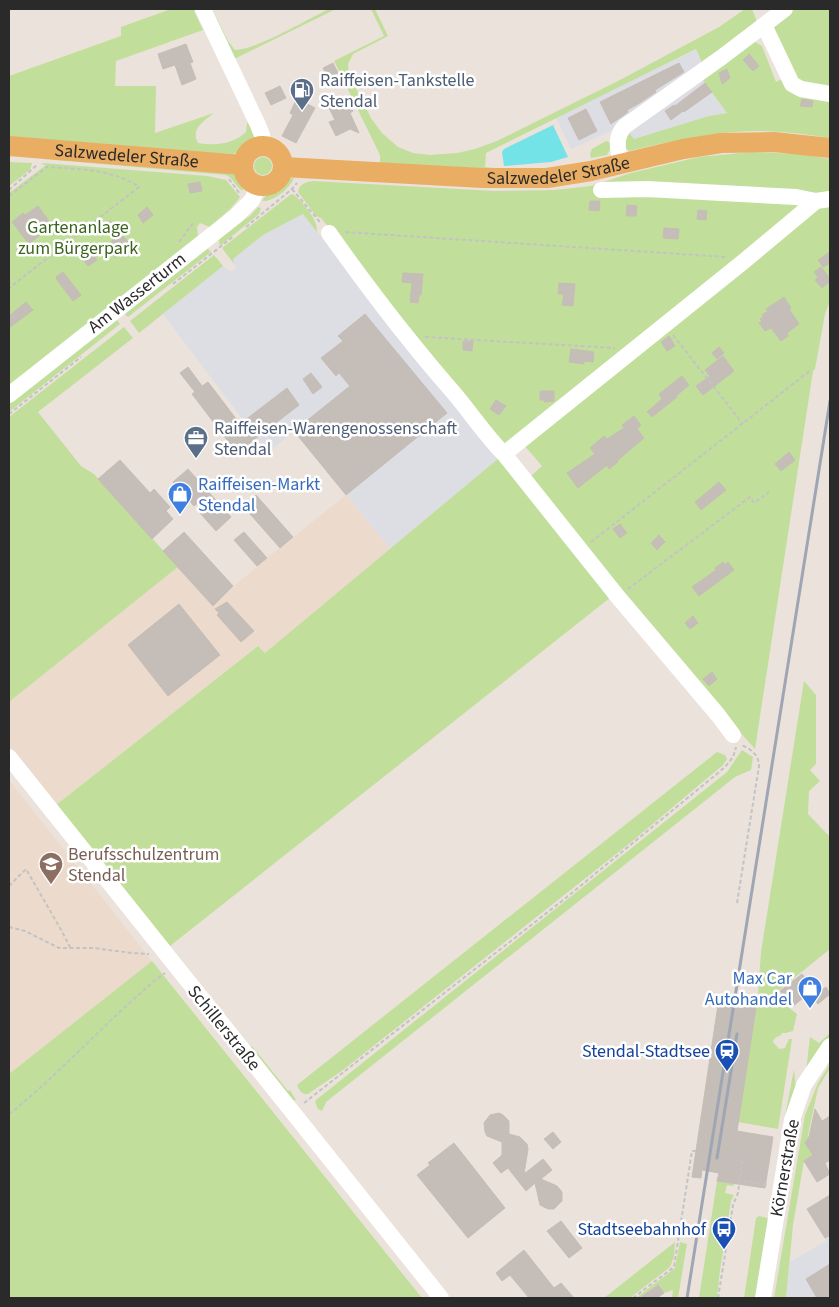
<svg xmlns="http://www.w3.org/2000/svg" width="839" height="1307" font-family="'Source Sans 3',sans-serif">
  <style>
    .industrial { fill: #dddde4 }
    .education { fill: #ecdbcc }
    .green { fill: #c1df9b }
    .water { fill: #74e3e8 }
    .building { fill: #c4bdb8; stroke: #c6bdb6 }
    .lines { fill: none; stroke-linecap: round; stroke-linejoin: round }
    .path { stroke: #c3c3c3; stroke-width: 2; stroke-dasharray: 4 2.5; stroke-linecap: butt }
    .minor { stroke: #fff; stroke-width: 16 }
    .major { stroke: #e9ad63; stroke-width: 20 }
    .rail { stroke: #9fa6b3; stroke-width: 3 }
    .labels { text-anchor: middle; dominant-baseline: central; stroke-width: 5; stroke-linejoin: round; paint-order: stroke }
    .service-label { font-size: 18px; fill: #4e5e75; stroke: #fff; text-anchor: start }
    .street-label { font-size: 18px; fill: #2a2a2a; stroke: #fff }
    .park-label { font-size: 18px; fill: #3b631d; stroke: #fff }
    .shop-label { font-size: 18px; fill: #366cbe; stroke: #fff; text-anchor: start }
    .education-label { font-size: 18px; fill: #785e54; stroke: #fff; text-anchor: start }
    .transit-label { font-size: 18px; fill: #164399; stroke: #fff; text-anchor: end }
  </style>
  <rect width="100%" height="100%" fill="#ebe2dc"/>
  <path class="industrial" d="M697,49l6,16 -88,61 -4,5 -40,18 -15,-31z
    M702,79l25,34 -18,3 -75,23 -6,-8z
    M303,214l196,244 -109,91 -96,-118 -26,22 -105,-139 60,-48 8,6 5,-4 -3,-9 30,-24z
    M830,1235v63h-44l4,-36 36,-21 -1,-3z"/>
  <path class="education" d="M346,495l44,54 -125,105 -8,-8 -201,159 -47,-59v-44l169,-135 34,38 55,-47z
    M9,780l143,181 -143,113z"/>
  <path class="green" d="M171,9h25l-2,2 9,19 -87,31 -1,25h41l-1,47 59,-20c-10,8 -24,16 -16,30 18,3 35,1 48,-11l1,-9 3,-2 6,15 -11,13 -12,5 -224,-13v-65l112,-40v-9z
    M212,9l16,32 7,9c21,0 73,-31 94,-41h7l-104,51z
    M371,9h4l13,27 -35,18 -5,10 1,11 22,43 11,15 16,14 15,6 17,2 27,-2 18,-4 22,-8 123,-61 99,-53 26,-18h7l4,10v4l-53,42 -7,-16 -210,104 -1,14 31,3 -136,-7v-8l-46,-94 50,-25z
    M792,9h38v83l-28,-4 -31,-61z
    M755,42l7,4 14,36 8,-4 46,20v40c-31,-5 -63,-9 -95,-6 -36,3 -71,11 -106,19l-4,-3 -2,-14 5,-3 6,8 75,-23 18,-3 -25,-34z
    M606,141l5,2 1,3 -5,9 -16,3 -1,-4 2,-5z
    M751,152l49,2 30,5v36l-28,9 -297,241 -184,-227 -5,-2 -18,-24c1,-8 8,-10 15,-11l182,10 60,-1 36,-4 40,-13 68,-16z
    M44,157l192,17 6,6 1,11c-8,-4 -9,-13 -17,-16l-182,-16z
    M254 166a9 9 0 1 1 18 0a9 9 0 1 1-18 0Z
    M9,162l23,1 -2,7 -21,16z
    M43,163l164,13 19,4 14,17 -9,11 -21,19 -10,-4 -3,4 1,10 -189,149v-193l37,-28 -5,-1z
    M294,178c-4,10 -20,24 -32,23 7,-12 19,-21 32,-23z
    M293,194c10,8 25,25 24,38l-14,-18 -40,21 -30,24 1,5 -12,-16 68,-53z
    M830,204v97l-5,13 -10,55 -2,2 -58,378 -60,-68 -165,-204 12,-11 -18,-21 287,-234z
    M258,207l3,1 -2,6 -39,32 -2,-9 32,-21z
    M207,248l4,4 -83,65 -3,-3z
    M214,255l9,11 -84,67 -9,-12z
    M114,320h3l3,4 -111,88v-9z
    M124,327l9,11 -95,74 43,54 13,8 84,93 -169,135v-285z
    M499,458l112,139 -441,349 81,102 1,-2 36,45 2,-1 6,10 -6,1 -234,-296 202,-159 7,7z
    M804,681l12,14v69l-6,6 10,11 -11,10 -1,23 22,23v112l-57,46 24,19 -4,17 -7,2h-4l-1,2 -6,3 -2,4 6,7 6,-1 4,-9h3l-14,90 -40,-7 20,-127 3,-43z
    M742,750l11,7 -2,13 -16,7 -409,325 -4,9 -4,-2 -3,-7 1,-2 411,-328z
    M717,752l8,3 2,4 -4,6 -93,78 -287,227 -35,24c-6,1 -9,-4 -11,-9z
    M152,961l270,337h-413v-224z
    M830,1033v4l-8,9 -16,25 4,-34 9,6z
    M830,1064v4l-12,20 -10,47 1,3 -4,5 8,12 -9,6 -11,64 -7,73h-12l31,-183 13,-32z
    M794,1069l2,21 -11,26z
    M717,1181l18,3 -3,2 -5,-1 -2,8 9,2 -3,6 -11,69 -3,28h-18z
    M759,1216l8,2 2,5 -12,75h-13l12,-80z
    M675,1242l-1,15 -4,10 -40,31h-26z
    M680,1242l7,2 -9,54h-6l1,-8 -9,3 -7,-8 -17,13h-4l39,-30z"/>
  <path class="water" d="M553,125l15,32 -17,5 -47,4 -2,-14 2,-3z"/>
  <path class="building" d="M186,44l7,18 -3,1 6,16 -14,6 -7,-20 -12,4 -5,-15z
    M749,54l10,12 -6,5 -10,-11z
    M333,63l5,10 -6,3 -6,-2 -3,-6z
    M679,63l5,9 -29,18 1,2 -18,12 -11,6 1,2 -17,12 -11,-22z
    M727,69l3,9 -8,6 -3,-11z
    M705,83l7,9 -28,20 -1,-1 -12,9 -6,-9 9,-6 1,1z
    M280,86l6,12 -15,7 -6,-12z
    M346,97l7,14 -3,2 9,20 -9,-4 -14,7 -7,-14 6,-2 -7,-14z
    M802,99l11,2 -1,6 -12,-1z
    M296,100h4l15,8 -19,35 -14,-7 11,-21 -3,-2z
    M586,109l11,22 -18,9 -11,-22z
    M200,182l2,9 -12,2 -2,-9z
    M590,201h10l-1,10 -10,-1z
    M627,205l10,1 -1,10h-10z
    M38,206l14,19 -23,19 -17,-22 11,-9 2,2z
    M147,207l6,8 -10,8 -5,-8z
    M698,210l9,1 -1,9 -9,-1z
    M110,221l19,22 2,-1 5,7 -10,7 -3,-4 -7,6 -10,-12 9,-8 -11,-12z
    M664,228l15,1 -1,10 -15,-1z
    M91,252l6,8 -9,6 -6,-8z
    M830,252v11l-7,4 -5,-7z
    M821,267l9,12v2l-8,7 -7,-8 3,-3 -4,-5z
    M63,272l18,23 -8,6 -16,-21 -1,-3z
    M403,273l20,1 -2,21h-2l-1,8 -8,-1 2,-19 -10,-1z
    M559,283l16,1 -2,22 -11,-1 2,-11h-6z
    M784,297l7,11 -2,1 10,15 -12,9 1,3 -7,5 -10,-13 -6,3 -6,-8 3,-2 -2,-2 4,-3 -2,-1 6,-4 -2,-2z
    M26,302l7,8 -24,18v-12z
    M365,314l82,99 -101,82 -52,-64 56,-45 -11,-13 -3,3 -15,-18 22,-17 -5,-5z
    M669,336l6,10 -8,5 -6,-9z
    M463,341h10l-1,10 -9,-1z
    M719,347l5,6 -7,6 -5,-6z
    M571,349l23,3 -1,10 -9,-1v3l-15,-2z
    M723,356l11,15 -31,24 -7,-9 14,-10 -5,-6z
    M188,367l14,19 6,-4 32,42 47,-36 12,17 -62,48 -45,-59 3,-2 -15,-19z
    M311,373l11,14 -9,7 -10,-15z
    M682,376l7,9 -13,11 1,1 -25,20 -5,-5 15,-13 -3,-5z
    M540,391h14v10l-10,1v-2h-4z
    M496,400l10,6 -7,9 -9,-6z
    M634,416l7,9 -4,4 7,9 -27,23 1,1 -9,7 -2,-4 -29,23 -11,-15 28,-19 -5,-6 14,-12 3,3 17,-11 -2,-3z
    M789,452l6,8 -14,11 -6,-7z
    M120,460l30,33 4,-4 16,18 -4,4 7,8 -21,20 -54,-60z
    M188,469l43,48 -15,14 -16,-18 4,-5 -5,-6 -5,4 -21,-24z
    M719,482l7,8 -25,20 -6,-8z
    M256,495l37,42 -13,11 -37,-42z
    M620,524l7,9 -7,5 -7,-9z
    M184,532l49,54 -20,20 -50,-55z
    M244,532l23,26 -10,8 -23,-26z
    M659,535l6,7 -8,8 -6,-7z
    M723,562l2,3 3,-3 6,8 -35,26 -7,-9 24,-17 -1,-2z
    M227,602l27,29 -13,11 -24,-27 2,-2 -4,-4z
    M179,604l41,51 -52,41 -40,-51z
    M693,616l5,7 -8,6 -5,-6z
    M712,672l5,7 -8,7 -6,-7z
    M802,974l10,12 2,-2 6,7 6,-4 4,7 -12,10 -9,-11 -17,14 -12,-16z
    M718,1005l25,4v-3l13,2 -19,123 36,6 -8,51 -48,-7 2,-8 -17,-3 -1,8 -9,-1z
    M815,1109l7,12 8,-5v44l-5,3 5,11 -13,8 -13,-21 9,-6 -8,-12 4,-6z
    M499,1113l4,2 6,6v13l11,3 7,7 1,5 -4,25 19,-15 9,11 -11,9 16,7 5,6v9l-8,8h-6l-8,-4 -5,-22 -9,8 -18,-23 -7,5 -8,-10 9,-8v-13l-15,-6 -2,-4 -1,-9 6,-8z
    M553,1132l8,10 -8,7 -9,-10z
    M454,1143l51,65 -37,30 -51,-63 13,-10 -2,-2z
    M830,1195v40l-5,3 -18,-29z
    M561,1221l21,27 -13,10 -22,-27z
    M524,1250l30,38 7,-5 13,15h-45l-19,-23 -8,6 -6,-8z
    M830,1264v34h-13l-11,-19z
    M658,1285l6,8 -7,5h-17z"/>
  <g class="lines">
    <path class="path" d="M277,143l7,8
      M229,179l11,15
      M292,189l28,33
      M9,190l28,-25
      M9,196l38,-29c31,2 66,2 92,20l-130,101
      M246,227l46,-38 5,-6
      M345,232l381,25
      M179,242l15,-20
      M173,284l61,-48
      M673,335l70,89
      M425,337l190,11
      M9,414l72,-57
      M591,542l220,-172
      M628,589l122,-92 4,6 15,-11
      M9,886l17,-17 34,59 10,19
      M737,903l22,-137c0,-11 -8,-17 -18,-21
      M9,927l16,4 34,17h34l39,5 17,1
      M304,1103l263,-206 151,-124c9,-8 16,-14 18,-26
      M9,1114c41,-32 77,-71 115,-106 14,-12 26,-25 41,-35
      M737,1180l31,5
      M633,1298l41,-31 18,-116h4
      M718,1298l15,-93 5,-12 4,-31 -10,-2"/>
    <path class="minor" d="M203,9l55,116 4,10 2,11
      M764,25l28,59 9,5 29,5
      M621,164c-3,-14 -7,-27 4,-38l97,-69 63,-48
      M601,190l46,-1 149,8 20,4
      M329,233c39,55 80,109 124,159 18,21 32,43 51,62l114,143 100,118 15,20
      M9,395l227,-179 16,-16 7,-15
      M504,454l239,-192 73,-61 14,-2
      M9,757l432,541
      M763,1298l29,-178 12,-35 26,-39"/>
    <g class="major">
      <circle cx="263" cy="166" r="20"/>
      <path id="s1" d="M9,146l234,19"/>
      <path id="s2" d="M283,167l200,11h64l44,-7 92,-22 38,-6 53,-1 56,6"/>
    </g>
    <path class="rail" d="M717,1158l20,-124
      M687,1298l143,-897"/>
  </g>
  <defs>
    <symbol id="fuel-pin" viewBox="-11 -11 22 30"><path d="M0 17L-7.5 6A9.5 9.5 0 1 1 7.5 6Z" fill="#5c6f8a" stroke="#fff"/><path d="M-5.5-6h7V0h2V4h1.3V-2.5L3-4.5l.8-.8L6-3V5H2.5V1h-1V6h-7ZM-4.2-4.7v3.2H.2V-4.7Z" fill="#fff"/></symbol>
    <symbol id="office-pin" viewBox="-11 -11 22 30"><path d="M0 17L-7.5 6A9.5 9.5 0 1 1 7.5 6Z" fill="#5c6f8a" stroke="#fff"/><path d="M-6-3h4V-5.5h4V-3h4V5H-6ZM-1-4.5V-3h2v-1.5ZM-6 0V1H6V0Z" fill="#fff"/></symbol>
    <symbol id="shop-pin" viewBox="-11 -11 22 30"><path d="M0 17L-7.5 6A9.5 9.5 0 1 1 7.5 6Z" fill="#3f7fe0" stroke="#fff"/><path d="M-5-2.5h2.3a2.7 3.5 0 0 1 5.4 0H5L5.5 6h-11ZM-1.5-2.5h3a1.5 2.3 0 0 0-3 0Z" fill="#fff"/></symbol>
    <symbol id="university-pin" viewBox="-11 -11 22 30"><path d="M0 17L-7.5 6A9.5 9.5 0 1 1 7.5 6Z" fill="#8d6e63" stroke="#fff"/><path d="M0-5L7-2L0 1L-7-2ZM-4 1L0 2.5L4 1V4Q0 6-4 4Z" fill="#fff"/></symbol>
    <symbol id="station-pin" viewBox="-11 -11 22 30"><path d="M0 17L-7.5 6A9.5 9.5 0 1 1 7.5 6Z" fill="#1a4fb4" stroke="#fff"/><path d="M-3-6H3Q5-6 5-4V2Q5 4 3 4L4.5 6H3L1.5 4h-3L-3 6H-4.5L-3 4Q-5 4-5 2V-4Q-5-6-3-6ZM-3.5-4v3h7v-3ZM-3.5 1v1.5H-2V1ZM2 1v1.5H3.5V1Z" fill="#fff"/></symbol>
    <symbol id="bus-pin" viewBox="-11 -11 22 30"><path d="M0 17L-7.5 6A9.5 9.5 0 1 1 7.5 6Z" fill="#1a4fb4" stroke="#fff"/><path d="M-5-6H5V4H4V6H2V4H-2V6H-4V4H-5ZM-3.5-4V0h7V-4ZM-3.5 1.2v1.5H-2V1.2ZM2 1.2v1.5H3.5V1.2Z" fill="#fff"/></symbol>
  </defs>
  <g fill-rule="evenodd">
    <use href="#fuel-pin" x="288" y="76" width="28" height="38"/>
    <use href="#office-pin" x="182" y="424" width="28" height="38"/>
    <use href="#shop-pin" x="166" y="480" width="28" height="38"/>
    <use href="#university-pin" x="37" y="850" width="28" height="38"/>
    <use href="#shop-pin" x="796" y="974" width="28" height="38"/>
    <use href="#station-pin" x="713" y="1037" width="28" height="38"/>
    <use href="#bus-pin" x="710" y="1215" width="28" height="38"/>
  </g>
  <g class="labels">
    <g class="service-label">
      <text x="320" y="80">Raiffeisen-Tankstelle<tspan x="320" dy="21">Stendal</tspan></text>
      <text x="214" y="428">Raiffeisen-Warengenossenschaft<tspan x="214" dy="21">Stendal</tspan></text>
    </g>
    <g class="street-label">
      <text stroke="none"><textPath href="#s1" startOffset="118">Salzwedeler Straße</textPath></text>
      <text stroke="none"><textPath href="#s2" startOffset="276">Salzwedeler Straße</textPath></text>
      <text transform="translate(137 293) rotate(-38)">Am Wasserturm</text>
      <text transform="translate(224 1028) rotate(51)">Schillerstraße</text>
      <text transform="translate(785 1168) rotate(-80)">Körnerstraße</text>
    </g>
    <g class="park-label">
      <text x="78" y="227">Gartenanlage<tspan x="78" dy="21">zum Bürgerpark</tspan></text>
    </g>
    <g class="shop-label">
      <text x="198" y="484">Raiffeisen-Markt<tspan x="198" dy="21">Stendal</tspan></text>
      <text x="792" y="978" text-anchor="end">Max Car<tspan x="792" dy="21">Autohandel</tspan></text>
    </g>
    <g class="education-label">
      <text x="68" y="854">Berufsschulzentrum<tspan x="68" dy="21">Stendal</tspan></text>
    </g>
    <g class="transit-label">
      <text x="710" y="1051">Stendal-Stadtsee</text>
      <text x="706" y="1229">Stadtseebahnhof</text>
    </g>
  </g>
  <rect width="839" height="1307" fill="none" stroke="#2a2a2a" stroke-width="20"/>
</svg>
